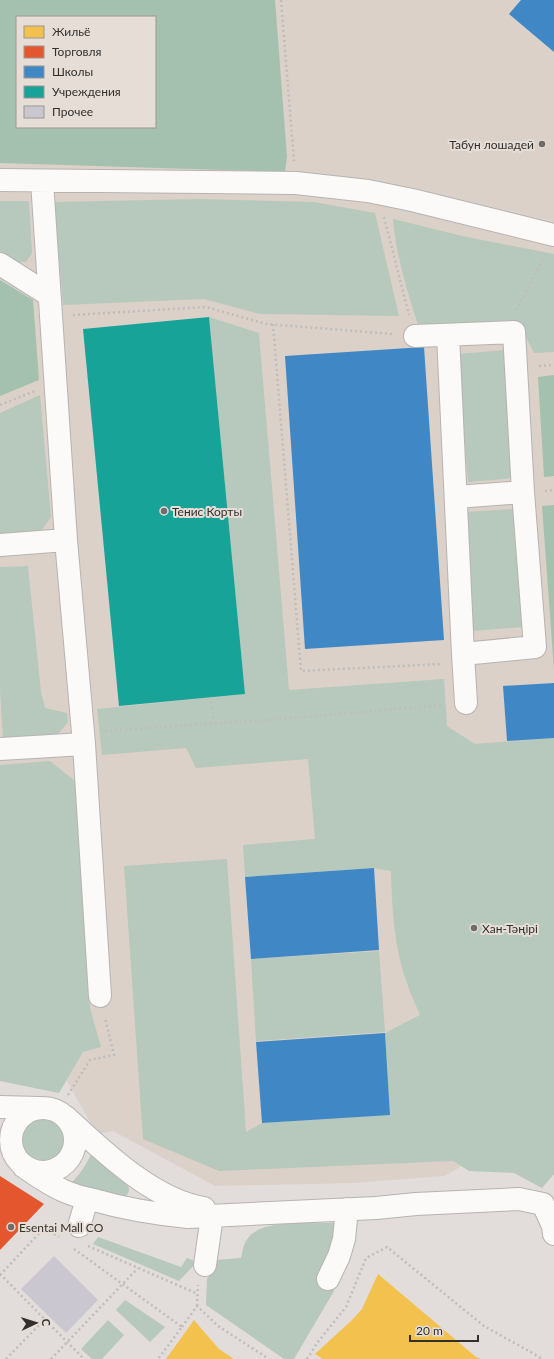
<svg xmlns="http://www.w3.org/2000/svg" width="554" height="1359" font-family="Lato,sans-serif">
  <style>
    .built { fill: #dbd1c9; fill-rule: evenodd }
    .green { fill: #b7c8bc }
    .forest { fill: #a4c0af; fill-rule: evenodd }
    .homes { fill: #f2c14e }
    .shops { fill: #e4572e }
    .schools { fill: #3f88c5 }
    .public { fill: #17a398 }
    .building { fill: #cac7d0 }
    .lines { fill: none; stroke-linecap: round; stroke-linejoin: round }
    .minor-casing { stroke: #b7b3b1; stroke-width: 24 }
    .path { stroke: #bfbdbc; stroke-width: 2.5; stroke-dasharray: 2 3; stroke-linecap: butt }
    .minor { stroke: #fbfaf9; stroke-width: 22 }
    .poi-dot { fill: #706c6a; stroke: #e5ddd6; stroke-width: 1.5 }
    .labels { text-anchor: middle; dominant-baseline: central; stroke-width: 4; stroke-linejoin: round; paint-order: stroke }
    .poi-label { font-size: 12px; fill: #322f2d; stroke: #e5ddd6; text-anchor: start }
  </style>
  <rect width="100%" height="100%" fill="#e2ddda"/>
  <path class="built" d="M0,0h554v1140l-50,3 -60,33 -90,7 -139,3 -102,-55 -16,3 -33,-58 -64,-14zM17,17h138v110h-138z"/>
  <path class="green" d="M198,199l116,3 61,11 24,103 -139,-2 -56,-15 -141,6 -9,-103z
    M0,201h29l3,52 -6,9h-8l-18,-11z
    M393,219l69,17 92,18v98l-20,1 -14,-27 -100,5c-12,-37 -24,-74 -27,-112z
    M209,317l50,16 30,357 155,-11 3,47 28,18 79,-6v436l-12,14 -28,-15 -45,-2 -16,-10 -234,10 -76,-32 -19,-273 103,-7 19,273 16,-9 128,-9 -5,-81 35,-18c-4,-10 -9,-19 -12,-29 -14,-37 -16,-76 -17,-115l-18,-3 -128,9 -2,-32 72,-6 -7,-80 -112,9 -10,-20 -84,7 -5,-46 148,-15z
    M505,350l10,128 -47,4 -10,-128z
    M40,395l11,122 -10,14 -13,3 -28,3v-124z
    M516,509l7,118 -51,4 -7,-119z
    M28,566l13,126 4,16 22,5 1,9 -10,12 -55,6 -3,-50v-123z
    M50,761l25,20 15,227 11,39 -18,5 -24,41 -59,-12v-316z
    M379,951l6,81 -129,9 -5,-82z
    M18 1140a24 24 0 1 1 48 0a24 24 0 1 1-48 0Z
    M92,1152c8,6 38,28 37,38 0,3 -3,6 -5,8l-56,-12c11,-10 18,-20 24,-34z
    M336,1223l-12,48 10,20 -40,68h-10l-78,-54 1,-26 9,-19 25,-2c1,-5 2,-11 4,-15 11,-26 67,-19 91,-20z
    M98,1237l83,30 6,-9 10,4 -18,19 -86,-37z
    M125,1300l40,27 -15,15 -34,-32z
    M108,1320l16,15 -22,24h-10l-11,-10z"/>
  <path class="forest" d="M0,0h275l12,157 -2,15 -285,-9zM17,17h138v110h-138z
    M0,280l33,20 6,80 -39,16z
    M554,375v101l-10,1 -6,-100z
    M554,505v165l-12,-164z"/>
  <path class="homes" d="M378,1274l98,83 5,2h-158l-8,-5 37,-34 10,-11z
    M194,1320l25,29 15,10h-68z"/>
  <path class="shops" d="M0,1176l44,28 -44,46z"/>
  <path class="schools" d="M521,0h33v52l-45,-38z
    M424,347l20,293 -139,9 -20,-293z
    M554,683v55l-47,3 -4,-55z
    M374,868l5,82 -128,9 -6,-82z
    M385,1033l5,82 -128,8 -6,-81z"/>
  <path class="public" d="M209,317l36,377 -126,12 -36,-377z"/>
  <path class="building" d="M54,1256l44,44 -32,33 -45,-44z"/>
  <g class="lines">
    <defs>
      <path id="minor" d="M0,180l296,3 72,8 44,9 142,35
        M42,181l24,359 18,204 16,252
        M0,264l49,31
        M448,335l15,319
        M415,336l99,-4 9,160 12,155 -72,7 3,49
        M456,497l67,-5
        M0,545l66,-5
        M0,749l84,-5
        M0,1107l39,1
        M11 1140a32 32 0 1 1 64 0a32 32 0 1 1-64 0Z
        M66,1117c37,34 87,83 138,91
        M24,1167c13,9 26,18 40,24 9,4 20,7 30,9 31,9 62,14 94,17l188,-9 40,-4 103,-5 24,5
        M543,1204l10,22 1,8
        M79,1226l8,-27
        M205,1265l7,-49
        M328,1279l11,-23 5,-17 3,-30"/>
    </defs>
    <use href="#minor" class="minor-casing"/>
    <path class="path" d="M281,0l13,161
      M384,217l25,98
      M516,310l29,-54
      M73,315l133,-8 60,17 127,10
      M273,324l28,347 141,-7
      M539,366l15,-1
      M0,405l35,-14
      M545,491l9,-1
      M211,697l3,26
      M105,731l174,-12 164,-14
      M68,1095l22,-35 24,-5 -9,-37
      M50,1231l9,6
      M88,1246l110,48
      M74,1249l108,78 -24,32
      M0,1274l84,85
      M0,1275l45,-48 13,6
      M197,1306l1,-21
      M182,1327l15,-21 21,20 51,33
      M6,1359l39,-40
      M51,1359l87,-91
      M307,1359l10,-16 29,-36 20,-49 21,-11 97,79 59,33"/>
    <use href="#minor" class="minor"/>
  </g>
  <g class="poi-dot">
    <circle cx="542" cy="144" r="4"/>
    <circle cx="164" cy="511" r="4"/>
    <circle cx="474" cy="928" r="4"/>
    <circle cx="11" cy="1227" r="4"/>
  </g>
  <g class="labels">
    <g class="poi-label">
      <text x="534" y="144" text-anchor="end">Табун лошадей</text>
      <text x="172" y="511">Тенис Корты</text>
      <text x="482" y="928">Хан-Тәңірі</text>
      <text x="19" y="1227">Esentai Mall СО</text>
    </g>
  </g>
  <rect x="16" y="16" width="140" height="112" fill="#e5ddd6" stroke="#9d9792"/>
  <rect x="24" y="26" width="20" height="12" fill="#f2c14e" stroke="#9d9792"/>
  <text x="52" y="36" font-size="12" fill="#322f2d">Жильё</text>
  <rect x="24" y="46" width="20" height="12" fill="#e4572e" stroke="#9d9792"/>
  <text x="52" y="56" font-size="12" fill="#322f2d">Торговля</text>
  <rect x="24" y="66" width="20" height="12" fill="#3f88c5" stroke="#9d9792"/>
  <text x="52" y="76" font-size="12" fill="#322f2d">Школы</text>
  <rect x="24" y="86" width="20" height="12" fill="#17a398" stroke="#9d9792"/>
  <text x="52" y="96" font-size="12" fill="#322f2d">Учреждения</text>
  <rect x="24" y="106" width="20" height="12" fill="#cac7d0" stroke="#9d9792"/>
  <text x="52" y="116" font-size="12" fill="#322f2d">Прочее</text>
  <g transform="translate(36 1323) rotate(86)" stroke="#e5ddd6" stroke-width="3" paint-order="stroke">
  <path d="M0-3L7 15L0 10L-7 15Z" fill="#322f2d"/>
  <text y="-6" font-size="11" font-weight="bold" text-anchor="middle" fill="#322f2d">С</text>
  </g>
  <path d="M410 1335v6h68v-6" fill="none" stroke="#322f2d" stroke-width="2"/>
  <text x="416" y="1335" font-size="12" fill="#322f2d" stroke="#e5ddd6" stroke-width="3" paint-order="stroke">20 m</text>
</svg>
